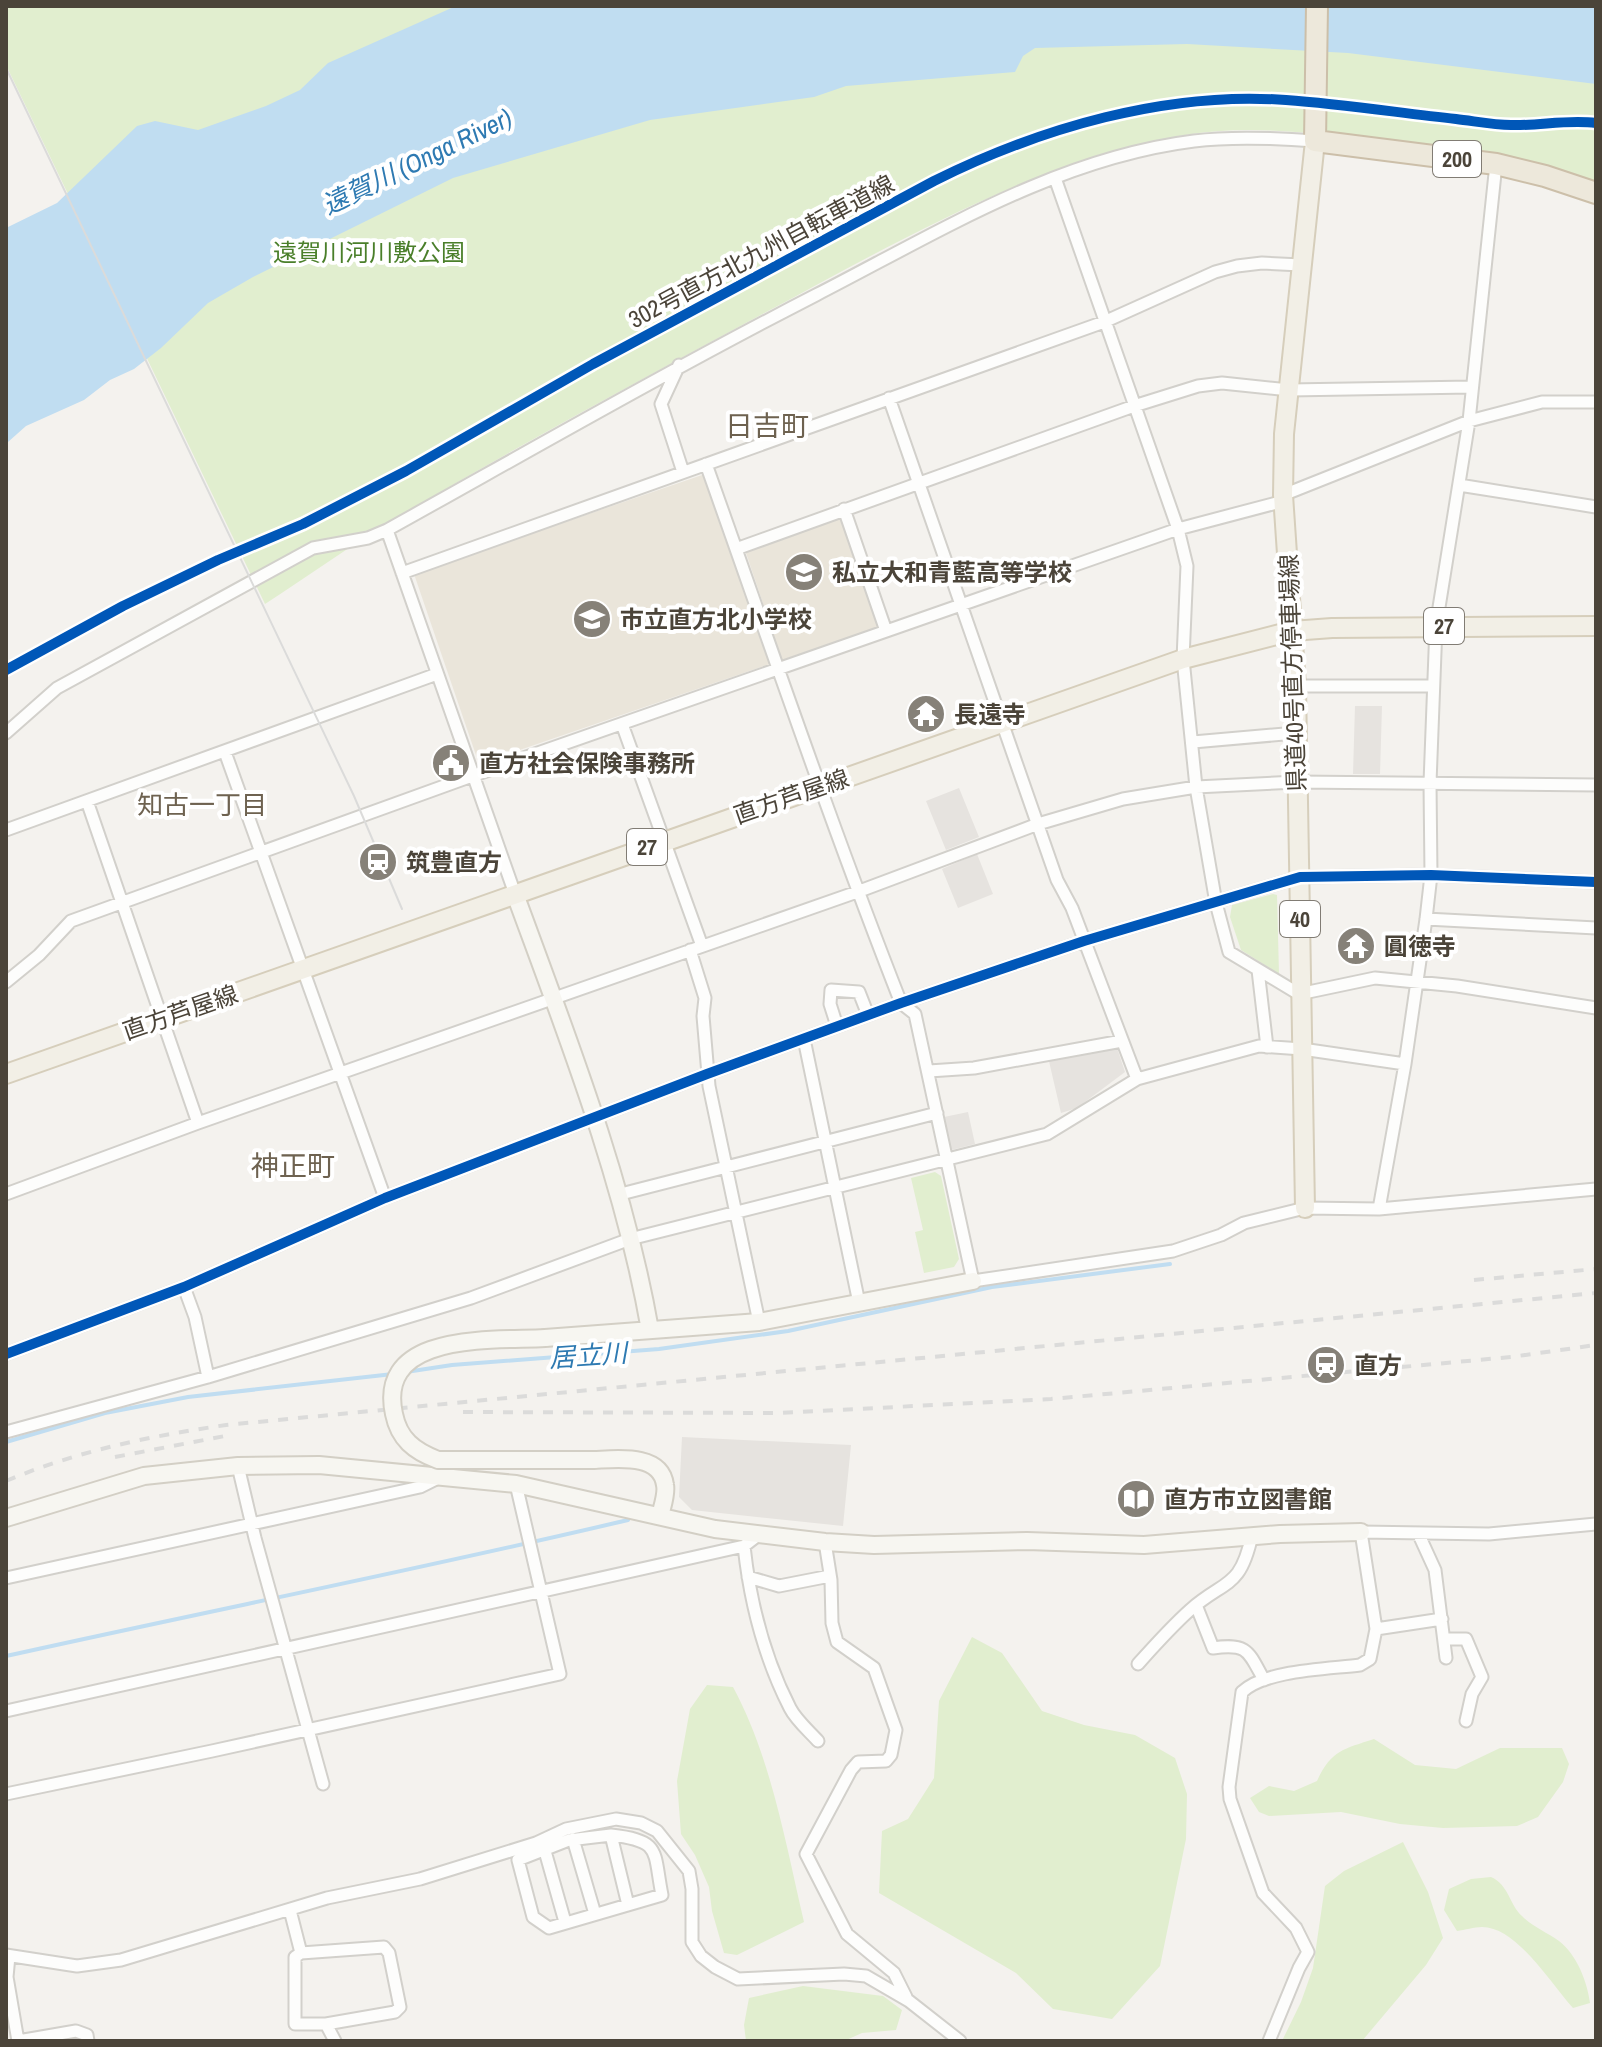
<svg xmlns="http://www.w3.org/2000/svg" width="1602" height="2047" font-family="'Archivo Narrow','Noto Sans JP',sans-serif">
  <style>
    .education { fill: #eae5da }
    .green { fill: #e1eecf }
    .parking { fill: #e6e3df }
    .water { fill: #c0ddf1 }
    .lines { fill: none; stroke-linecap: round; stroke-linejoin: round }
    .stream { stroke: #c0ddf1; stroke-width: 4 }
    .street-casing { stroke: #d2d0cb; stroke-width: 15 }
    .secondary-casing { stroke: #d3cfc5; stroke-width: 20 }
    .primary-casing { stroke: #d6cebb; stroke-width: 22 }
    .highway-casing { stroke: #ccbfa9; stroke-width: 24 }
    .street { stroke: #fdfdfc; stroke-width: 11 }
    .secondary { stroke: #f7f6f1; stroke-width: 16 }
    .primary { stroke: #f2efe6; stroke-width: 18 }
    .highway { stroke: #ede8db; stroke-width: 20 }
    .tram { stroke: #dbdbda; stroke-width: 2 }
    .rail { stroke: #dbdbda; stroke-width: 4; stroke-dasharray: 10 10; stroke-linecap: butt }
    .secondary-bridge-casing { stroke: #d3cfc5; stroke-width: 20; stroke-linecap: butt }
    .secondary-bridge { stroke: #f7f6f1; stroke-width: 16 }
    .cycleway-casing { stroke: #fff; stroke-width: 15 }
    .cycleway { stroke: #0057b8; stroke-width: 10 }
    .labels { text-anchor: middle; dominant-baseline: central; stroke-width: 8; stroke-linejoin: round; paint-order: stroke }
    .shield { fill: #fff; stroke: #817c74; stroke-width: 2 }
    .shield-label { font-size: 22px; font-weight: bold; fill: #4b4439 }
    .street-label { font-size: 24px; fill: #4b4439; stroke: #fff }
    .park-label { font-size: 24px; fill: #4a7f2a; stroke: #fff }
    .poi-label { font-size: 24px; font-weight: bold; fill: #4b4439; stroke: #fff; text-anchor: start }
    .water-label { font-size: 26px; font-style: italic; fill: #2e7ab2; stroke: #fff }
    .neighbourhood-label { font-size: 26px; fill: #6e6250; stroke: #fff }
    .quarter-label { font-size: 28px; fill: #6e6250; stroke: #fff }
  </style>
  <rect width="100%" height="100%" fill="#f4f2ee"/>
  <path class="education" d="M705,474l65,190 -291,100 -65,-190z
    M843,517l36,110 -97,33 -37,-110z"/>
  <path class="green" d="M6,6h1590v176c-77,-29 -155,-36 -236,-44 -58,-6 -117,-13 -175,-3 -152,26 -293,110 -428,182 -120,65 -240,129 -357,199 -46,27 -90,59 -135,88l-259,-539z
    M1273,894l4,1 2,79 -38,-24 -11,-33 2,-12z
    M935,1172l6,4 18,83 -5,8 -30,6 -9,-41 8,-2 -12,-52z
    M972,1637l30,16 40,58 42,14 51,10 40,23 12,36 -1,45 -26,127 -48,53 -59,-10 -37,-36 -137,-80 3,-62 26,-12 26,-41 5,-77z
    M707,1685l26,2c38,70 53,158 71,235l-67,33 -13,-2 -12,-42 -3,-24 -14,-32 -14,-21 -4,-53 13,-72z
    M1374,1739l41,26 41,4 44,-21h62l7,16 -6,18 -25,35 -21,9 -74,2 -43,-4 -59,-12 -72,4 -10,-4 -9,-14 19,-12 25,5 23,-10c14,-31 27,-32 57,-42z
    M1403,1842l25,50 15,46 -17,27 -64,76h-80l19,-39 12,-34 12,-82 19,-15z
    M1491,1877c18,8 18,27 31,39 11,11 25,16 37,25 18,14 28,40 31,62l-17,5c-22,-24 -56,-81 -91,-81 -8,0 -17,3 -25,4l-13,-21 5,-21 22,-10z
    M803,1986l80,10 19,14 -6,20 -34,3 -18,8h-98l-2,-16 5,-27z"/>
  <path class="parking" d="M1355,706h27l-2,68h-27z
    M959,788l20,49 -33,13 -20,-49z
    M977,854l16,40 -35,14 -16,-39z
    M1116,1045l9,27 -48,36 -16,5 -13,-56z
    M968,1112l7,32 -24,6 -7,-33z
    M682,1437l169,8 -8,81 -151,-16 -13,-13z"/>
  <path class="water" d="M456,6h1140v78l-248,-31 -161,-9 -152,4 -12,8 -8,16 -169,14 -32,11 -164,23 -197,58 -200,99 -45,26 -47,45 -27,21 -24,11 -26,20 -58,26 -18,16 -2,5v-219l51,-25 80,-77 18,-5 43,9 68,-24 34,-16 28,-27z"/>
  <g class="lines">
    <path class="stream" d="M406,1372l46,-7 207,-16 129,-18 204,-44 178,-23
      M6,1442l99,-29 83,-16 205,-23
      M6,1656c207,-46 415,-87 622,-136"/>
    <defs>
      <path id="street" d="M1055,178l123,351 9,37 -4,93 13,128 20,116 13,49 70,42 76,-16 82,8 139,22
        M679,365l-18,39 22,68
        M889,398l168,482 15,28 65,171
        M706,464c64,180 125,361 195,539l14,11 58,267 200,-30 48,-16 23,-12 61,-15 74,1 217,-20
        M1459,485l137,22
        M1283,495l186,-74 73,-19h54
        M844,509l42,122
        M387,530l128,364
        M736,549l398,-143 64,-20 24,-3 67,7 182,-3
        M402,573l702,-251 111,-50 22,-6 25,-3 39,2
        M1296,686h136
        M622,724l80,222
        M6,733l51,-45 256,-140 55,-10 19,-8c142,-79 283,-160 429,-235 121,-62 241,-137 378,-154 40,-5 81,-3 121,0
        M1193,742l103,-9
        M225,752l160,446
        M87,801l111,322
        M6,830l431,-156
        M1426,919l170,9
        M690,950l15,48 -2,18 6,70 50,236
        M1258,970l9,77
        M6,982l33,-27 32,-34 401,-145 706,-247 106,-28
        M837,1026l-7,-22 1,-14 28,2 9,23
        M804,1039l55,264
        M929,1071l45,-3 148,-27
        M6,1194l192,-71 659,-231 181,-68 85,-25 73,-12 101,-5 299,3
        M617,1195l320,-82
        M1379,1209l26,-145 21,-145 5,-44 -1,-92 6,-157 33,-205 27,-257
        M184,1287l11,30 13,60
        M6,1354l178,-67 201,-89 322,-124 194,-71 183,-62 216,-64 131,-2 165,7
        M6,1432l202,-55 263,-79 159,-59 417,-105 90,-55 122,-33 43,3 103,15
        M238,1466l17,72 68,246
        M1419,1535l16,35 11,88
        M825,1542l6,38 1,43 5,19 37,26 22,62 -5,25 -5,6 -28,1 -7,8 -45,84 41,80 47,39 12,24
        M744,1546c6,56 20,111 46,162 6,12 19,23 28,33
        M748,1577l31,9 51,-10
        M6,1578l414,-91 18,-9
        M1196,1605l17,43c35,-5 35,3 51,32
        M1376,1629l66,-10
        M1444,1639h22l16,38 -10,17 -6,27
        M1138,1664c17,-19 33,-37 52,-54 35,-31 50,-20 62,-75
        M6,1711l738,-165 13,-10
        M6,1794l206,-43 348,-77 -44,-190
        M611,1835c51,6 42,15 51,60l-113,33 -16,-11 -15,-57 51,-20z
        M611,1835l17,70
        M573,1839l22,75
        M543,1844l22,78
        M290,1910l11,43 -6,4v67h31l9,17
        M301,1953l83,-6 5,6 11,54 -5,5 -69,12
        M6,1955l71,11 44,-6 206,-62 93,-19 116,-36 30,-14 50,-10 25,4 16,8 32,40 3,18v53l9,14 14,11 23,12 106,-5 22,2 43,25 51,40
        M9,1956l-2,21 11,64
        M18,2041l58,-10 11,4 1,6
        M1269,2041l30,-73 9,-16 -12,-24 -33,-35 -33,-94 -1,-12 13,-95c23,-22 86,-23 118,-27l10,-6 6,-30 -15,-97 128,2 107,-10"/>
      <path id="secondary" d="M515,894c52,142 109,287 135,436
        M545,1338l214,-16 214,-41
        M594,1460c23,-1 67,-7 71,25 2,9 -3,22 -5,31
        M6,1518l138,-42 94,-10 81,-1 197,19 199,45 110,13 49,3 153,-4 117,4 136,-11 81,-2"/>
      <path id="primary" d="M6,1074l1177,-415 109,-28 40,-3 264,-2
        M1305,1208l-9,-522 -13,-191 1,-61 31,-293"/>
      <path id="highway" d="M1317,6l-2,135 181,23 49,12 51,17"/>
    </defs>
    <use href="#street" class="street-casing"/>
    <use href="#secondary" class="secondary-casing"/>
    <use href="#primary" class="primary-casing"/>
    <use href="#highway" class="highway-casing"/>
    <use href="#street" class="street"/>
    <use href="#secondary" class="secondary"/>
    <use href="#primary" class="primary"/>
    <use href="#highway" class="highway"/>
    <path class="tram" d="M6,68l348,728 48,113"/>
    <path class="rail" d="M1474,1280l122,-11
      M463,1412l316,1 272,-14 460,-42 85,-12
      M115,1457l110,-21
      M6,1481c71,-30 144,-45 220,-56l1370,-132"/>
    <defs>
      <path id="secondary-bridge" d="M545,1338c-51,3 -169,-7 -151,76 5,25 20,37 44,46h156"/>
    </defs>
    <use href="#secondary-bridge" class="secondary-bridge-casing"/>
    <use href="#secondary-bridge" class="secondary-bridge"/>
    <defs>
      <path id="cycleway" d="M6,670l117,-64 95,-46 85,-36 103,-53 187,-107 341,-183c106,-53 233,-90 352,-81 57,4 114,13 170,19 18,2 37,6 55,6 28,1 57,-6 85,-2
        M6,1354l178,-67 201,-89 322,-124 194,-71 183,-62 216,-64 131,-2 165,7"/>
    </defs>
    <use href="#cycleway" class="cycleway-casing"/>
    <use href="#cycleway" class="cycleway"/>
  </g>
  <defs>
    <symbol id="school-disc" viewBox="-11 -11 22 22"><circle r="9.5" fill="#868178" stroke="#fff"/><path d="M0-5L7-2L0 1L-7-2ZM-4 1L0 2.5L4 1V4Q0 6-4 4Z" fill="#fff"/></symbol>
    <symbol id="temple-disc" viewBox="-11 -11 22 22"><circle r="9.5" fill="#868178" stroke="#fff"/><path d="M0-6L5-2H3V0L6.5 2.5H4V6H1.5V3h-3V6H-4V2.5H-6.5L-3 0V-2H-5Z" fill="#fff"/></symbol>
    <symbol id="civic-disc" viewBox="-11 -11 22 22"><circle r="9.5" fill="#868178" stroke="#fff"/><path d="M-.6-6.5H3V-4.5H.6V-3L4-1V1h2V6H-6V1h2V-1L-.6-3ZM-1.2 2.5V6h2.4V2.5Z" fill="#fff"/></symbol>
    <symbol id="station-disc" viewBox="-11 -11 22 22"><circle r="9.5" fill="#868178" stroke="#fff"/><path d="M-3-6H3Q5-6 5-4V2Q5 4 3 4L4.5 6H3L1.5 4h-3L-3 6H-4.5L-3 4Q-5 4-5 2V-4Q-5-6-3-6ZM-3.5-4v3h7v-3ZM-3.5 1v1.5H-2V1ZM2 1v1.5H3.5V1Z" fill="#fff"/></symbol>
    <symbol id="library-disc" viewBox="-11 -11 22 22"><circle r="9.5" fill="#868178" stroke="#fff"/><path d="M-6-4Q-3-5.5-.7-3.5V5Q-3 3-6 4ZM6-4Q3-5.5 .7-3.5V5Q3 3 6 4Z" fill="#fff"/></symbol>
  </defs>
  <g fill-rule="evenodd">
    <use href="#school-disc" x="782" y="550" width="44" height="44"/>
    <use href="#school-disc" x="570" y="597" width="44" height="44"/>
    <use href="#temple-disc" x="904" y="692" width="44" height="44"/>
    <use href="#civic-disc" x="429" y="741" width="44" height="44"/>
    <use href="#station-disc" x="356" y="840" width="44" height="44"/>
    <use href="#temple-disc" x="1334" y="924" width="44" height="44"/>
    <use href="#station-disc" x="1304" y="1343" width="44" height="44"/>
    <use href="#library-disc" x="1114" y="1477" width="44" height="44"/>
  </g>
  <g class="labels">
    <g class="shield">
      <rect x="1433" y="141" width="48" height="36" rx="6"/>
      <rect x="1424" y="608" width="40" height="36" rx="6"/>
      <rect x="627" y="829" width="40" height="36" rx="6"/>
      <rect x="1280" y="901" width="40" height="36" rx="6"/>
    </g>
    <g class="shield-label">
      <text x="1457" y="159">200</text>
      <text x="1444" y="626">27</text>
      <text x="647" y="847">27</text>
      <text x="1300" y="919">40</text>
    </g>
    <g class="street-label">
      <text transform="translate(761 251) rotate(-28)">302号直方北九州自転車道線</text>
      <text transform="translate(1292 673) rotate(-92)">県道40号直方停車場線</text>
      <text transform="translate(791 796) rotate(-19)">直方芦屋線</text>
      <text transform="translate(180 1012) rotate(-19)">直方芦屋線</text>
    </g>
    <g class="park-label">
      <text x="369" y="252">遠賀川河川敷公園</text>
    </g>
    <g class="poi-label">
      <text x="832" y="572">私立大和青藍高等学校</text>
      <text x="620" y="619">市立直方北小学校</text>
      <text x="954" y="714">長遠寺</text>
      <text x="479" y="763">直方社会保険事務所</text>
      <text x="406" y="862">筑豊直方</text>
      <text x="1384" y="946">圓徳寺</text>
      <text x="1354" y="1365">直方</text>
      <text x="1164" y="1499">直方市立図書館</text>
    </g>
    <g class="water-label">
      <text transform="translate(417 161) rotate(-26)">遠賀川 (Onga River)</text>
      <text transform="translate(588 1355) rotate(-4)">居立川</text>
    </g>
    <g class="neighbourhood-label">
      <text x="202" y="804">知古一丁目</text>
    </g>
    <g class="quarter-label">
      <text x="767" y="426">日吉町</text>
      <text x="293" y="1166">神正町</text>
    </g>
  </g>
  <rect width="1602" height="2047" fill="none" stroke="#4b4439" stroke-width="16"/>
</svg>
